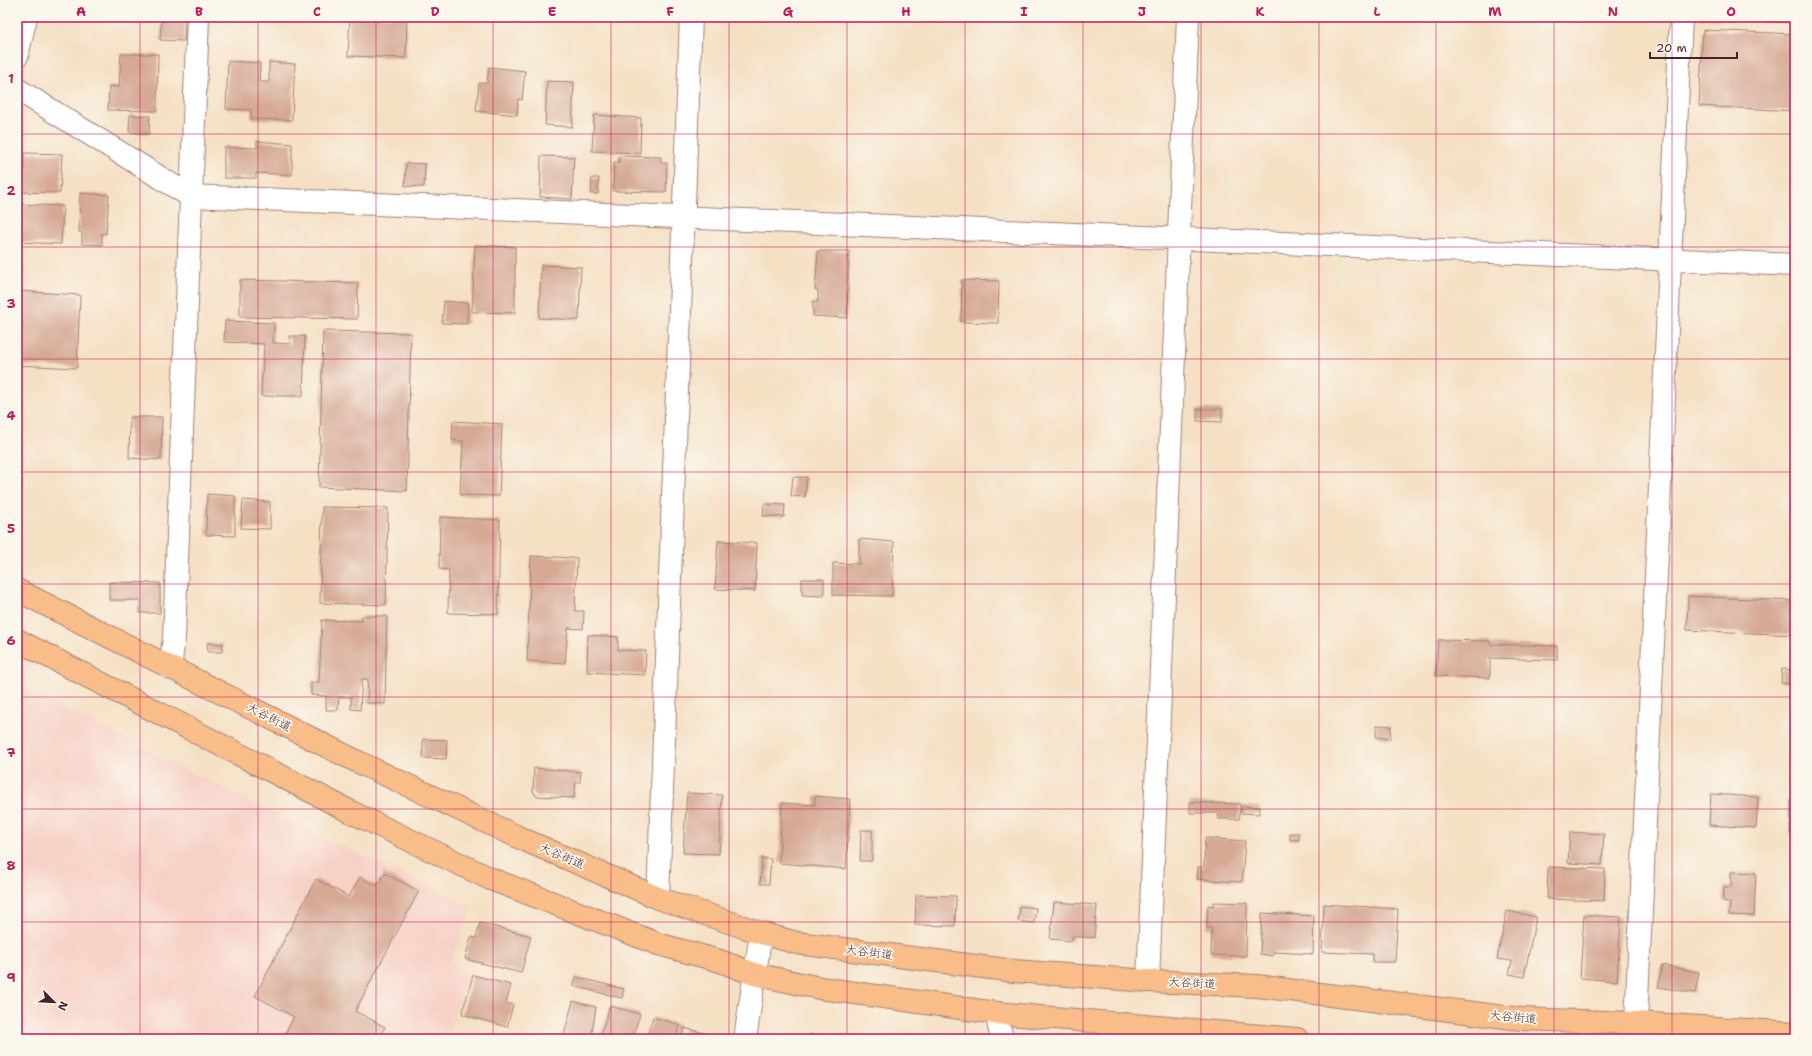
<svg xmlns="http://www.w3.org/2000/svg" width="1812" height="1056" font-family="'Shantell Sans','Klee One',sans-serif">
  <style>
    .built { fill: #f7d1c6 }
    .building { fill: #d6a995 }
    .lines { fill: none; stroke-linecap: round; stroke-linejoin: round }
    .minor-casing { stroke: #a08078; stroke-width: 24 }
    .major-casing { stroke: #a08078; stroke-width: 24 }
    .minor { stroke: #fff; stroke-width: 22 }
    .major { stroke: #f8bd88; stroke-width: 22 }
    .grid { fill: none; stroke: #c2185b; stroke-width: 1; stroke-opacity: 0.55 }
    .labels { text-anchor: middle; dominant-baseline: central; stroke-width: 3.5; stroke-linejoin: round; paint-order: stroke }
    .street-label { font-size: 12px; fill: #4a1f2b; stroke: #fbf7ec }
    .neatline { fill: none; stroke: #c2185b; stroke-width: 1.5 }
    .grid-label { font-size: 13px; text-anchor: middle; font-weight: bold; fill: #c2185b }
  </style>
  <rect width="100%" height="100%" fill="#fbf7ec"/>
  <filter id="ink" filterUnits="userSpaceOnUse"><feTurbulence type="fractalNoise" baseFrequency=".025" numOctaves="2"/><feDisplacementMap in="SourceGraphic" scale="8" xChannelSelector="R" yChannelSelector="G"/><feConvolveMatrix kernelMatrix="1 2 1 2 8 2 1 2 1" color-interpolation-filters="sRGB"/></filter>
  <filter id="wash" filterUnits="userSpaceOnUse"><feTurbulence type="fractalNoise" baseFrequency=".012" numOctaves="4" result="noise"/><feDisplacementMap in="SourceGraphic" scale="16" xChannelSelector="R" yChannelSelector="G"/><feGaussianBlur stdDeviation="0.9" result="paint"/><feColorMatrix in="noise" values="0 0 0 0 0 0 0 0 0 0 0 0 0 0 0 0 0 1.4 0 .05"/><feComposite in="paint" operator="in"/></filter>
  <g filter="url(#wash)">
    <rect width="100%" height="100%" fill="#f5e0c4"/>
    <path class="built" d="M17,684l290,146 166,77 -22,53 15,15 -19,64h-430z"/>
    <g id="blocks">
      <path class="building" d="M162,17h23l-1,24 -24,-1z
        M350,17h57l-1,41 -58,-2z
        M1701,17h94v6l-94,-4z
        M1703,30l92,4v77l-96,-5z
        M121,54h37l-1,57 -49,-1 1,-24 10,1z
        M228,61l32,2 -1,19h10v-20l26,2 -3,56 -41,-1v-9l-25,-1z
        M489,67l36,4 -3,29 -4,-1 -1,16 -41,-4 3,-28h8z
        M547,81l27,1 -2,45 -27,-2z
        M130,115l20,1 -1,18 -20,-2z
        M594,115l47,3 -1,35 -48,-2z
        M257,141l35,3v31l-36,-2v5h-32v-31l33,1z
        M24,153l38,1 -2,39 -42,-1 1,-19 5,1z
        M541,156l33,1 -2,42 -32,-2z
        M619,156l42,1v6h6l-1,29 -53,-1 1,-29h5z
        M406,163l19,1 -1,23 -19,-1z
        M592,178h7l-1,16h-7z
        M80,193l29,2 -3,39 -4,-1v12l-20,-1v-12h-3z
        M17,204l46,2 -2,38 -44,-2z
        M475,245l40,2v66l-43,-1z
        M818,251h31l-2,67 -34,-2v-15l5,1v-12h-3z
        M541,265l40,2 -2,53 -40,-2z
        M240,280l118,3 -1,36 -117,-2z
        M962,280l37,1 -1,42 -37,-1z
        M17,291l63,4 -3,73 -60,-3z
        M444,301l24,2 -1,21 -25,-1z
        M225,321l49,2 -1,20 17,1 -1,-8h16l-2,60h-42l3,-52 -40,-2z
        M323,331l88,2 -4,158 -88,-4z
        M1197,409h25v13l-25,-1z
        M130,417h32l-1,43 -32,-2z
        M453,421l49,3 -3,72 -39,-1 3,-54 -11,-1z
        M793,477h14l-2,20 -14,-1z
        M207,494l28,2v40l-29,-1z
        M243,500l27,2v27l-29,-1z
        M764,504l21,1 -1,12 -21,-1z
        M322,507l66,1 -2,97 -66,-2z
        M440,517l60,3 -2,94 -50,-1 1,-43 -10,-1z
        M859,539l35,3 -2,54 -59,-1v-32l26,1z
        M718,541l39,2 -2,48 -40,-2z
        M531,556l46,2 -2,53h9l-1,18 -15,-1 -3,35 -38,-2z
        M802,579h22v17l-22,-1z
        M109,582l51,1v30h-20v-13h-31z
        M1688,596l107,5v34l-108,-5z
        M362,616h25l-2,88 -18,-1 1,-24h-6l-2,31 -9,-1v-12h-12l-1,13h-12v-14l-15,-1v-13h8l3,-62 40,1z
        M588,635l30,2v13l28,1 -1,24 -58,-3z
        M1438,640l52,1v3l67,2v14l-67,-2v20l-54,-2z
        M207,643l16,1 -1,8h-14z
        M1782,669l13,1v14l-14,-1z
        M1377,725l14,1 -1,13 -14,-2z
        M423,739l24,1 -1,19 -23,-1z
        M534,768l47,4 -1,10h-4l-2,16 -38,-2 -3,-5z
        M687,793l35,2 -3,59 -36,-1z
        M1711,794l47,3 -2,31 -47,-3z
        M815,796l35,3 -4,70 -67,-6 3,-60 33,2z
        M1791,799h4v36l-5,-1z
        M1190,802l50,2 -1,15h-21l1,-6h-29z
        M1242,806l18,1 -1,7 -18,-1z
        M861,830h11v31h-12z
        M1570,832l34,2 -2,31 -34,-2z
        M1290,833h9v7h-9z
        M1205,838l40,3 -3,41 -45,-3 1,-12h6z
        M762,858l9,1 -2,25h-9z
        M1548,867l57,2 -1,32 -57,-2z
        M1731,872l25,1 -2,43 -25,-1 1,-13 -7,-1 1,-14h7z
        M384,873l35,18 -64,120 30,16 -7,12h-96l12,-22 -39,-21 61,-117 33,18 11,-20 17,9z
        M916,895l40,1 -1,30 -40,-1z
        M1054,902l43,3 -3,33 -22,-2v5l-22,-2z
        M1213,902l34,1 -1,53 -35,-1 1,-27h-5l1,-23 5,1z
        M1324,904l74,5 -3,53h-23v-8l-50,-2z
        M1020,906l16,2 -2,15 -16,-2z
        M1507,911l29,6 -12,60 -15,-3 3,-13 -15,-2z
        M1262,913l52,3 -1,38 -40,-2v4l-13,-2z
        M1584,915l37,2 -4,64 -37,-3z
        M480,923l51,13 -10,37 -56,-14 6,-22 5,1z
        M1662,965l37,7 -4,21 -37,-6z
        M473,975l38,10 -5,18 7,2 -6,22 -45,-13z
        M576,977l48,12 -2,9 -49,-12z
        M573,1001l23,6 -5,32h-28z
        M610,1006l30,8 -8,25h-33z
        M653,1017l27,8 -5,14h-29z
        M684,1028l32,8 -1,3h-34z
        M810,1034l17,5h-18z"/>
    </g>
  </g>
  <g filter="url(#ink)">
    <use href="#blocks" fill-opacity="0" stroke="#a08078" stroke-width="1"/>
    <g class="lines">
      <defs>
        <path id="minor" d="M17,56l9,-39
          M17,89l173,107 1605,69
          M170,668l4,-30 24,-621
          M658,898l33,-881
          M1148,981l40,-964
          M996,1013l6,26
          M1636,1023l45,-1006
          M745,1039l16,-106"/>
        <path id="major" d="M17,590l341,172 162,76 138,60 103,35 36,10 217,28 134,10 109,5 264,33 115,4 159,10
          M17,640l334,172 140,67 167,65 62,17 34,13 66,14 176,25 301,26"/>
      </defs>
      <use href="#minor" class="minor-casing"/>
      <use href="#major" class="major-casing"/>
      <use href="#minor" class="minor"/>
      <use href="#major" class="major"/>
    </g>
  </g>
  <path class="grid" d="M140,17v1022M258,17v1022M376,17v1022M493,17v1022M611,17v1022M729,17v1022M847,17v1022M965,17v1022M1083,17v1022M1201,17v1022M1319,17v1022M1436,17v1022M1554,17v1022M1672,17v1022M17,134h1778M17,247h1778M17,359h1778M17,472h1778M17,584h1778M17,697h1778M17,809h1778M17,922h1778"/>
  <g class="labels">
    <g class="street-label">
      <text transform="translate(269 717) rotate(27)">大谷街道</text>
      <text transform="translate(562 856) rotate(23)">大谷街道</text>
      <text transform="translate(869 952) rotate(7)">大谷街道</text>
      <text transform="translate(1192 983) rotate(3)">大谷街道</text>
      <text transform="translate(1513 1017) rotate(5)">大谷街道</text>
    </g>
  </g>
  <rect width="1812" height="1056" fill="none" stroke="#fbf7ec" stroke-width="44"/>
  <g transform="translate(54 1002) rotate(114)" stroke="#fbf7ec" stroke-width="3" paint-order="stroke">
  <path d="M0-3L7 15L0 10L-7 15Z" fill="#4a1f2b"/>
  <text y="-6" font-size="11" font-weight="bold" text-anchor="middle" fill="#4a1f2b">N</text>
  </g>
  <path d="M1650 52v6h87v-6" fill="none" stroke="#4a1f2b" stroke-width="2"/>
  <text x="1656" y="52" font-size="12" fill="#4a1f2b" stroke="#fbf7ec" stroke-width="3" paint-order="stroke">20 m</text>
  <rect x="22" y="22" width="1768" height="1012" class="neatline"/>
  <g class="grid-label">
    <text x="81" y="16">A</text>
    <text x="199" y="16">B</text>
    <text x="317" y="16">C</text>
    <text x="435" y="16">D</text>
    <text x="552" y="16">E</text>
    <text x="670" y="16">F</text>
    <text x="788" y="16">G</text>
    <text x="906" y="16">H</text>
    <text x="1024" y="16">I</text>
    <text x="1142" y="16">J</text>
    <text x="1260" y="16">K</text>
    <text x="1377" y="16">L</text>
    <text x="1495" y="16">M</text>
    <text x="1613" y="16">N</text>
    <text x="1731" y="16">O</text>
    <text x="11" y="83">1</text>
    <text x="11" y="195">2</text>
    <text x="11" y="308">3</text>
    <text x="11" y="420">4</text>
    <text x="11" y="533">5</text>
    <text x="11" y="645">6</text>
    <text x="11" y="757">7</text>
    <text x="11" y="870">8</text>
    <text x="11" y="982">9</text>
  </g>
</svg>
